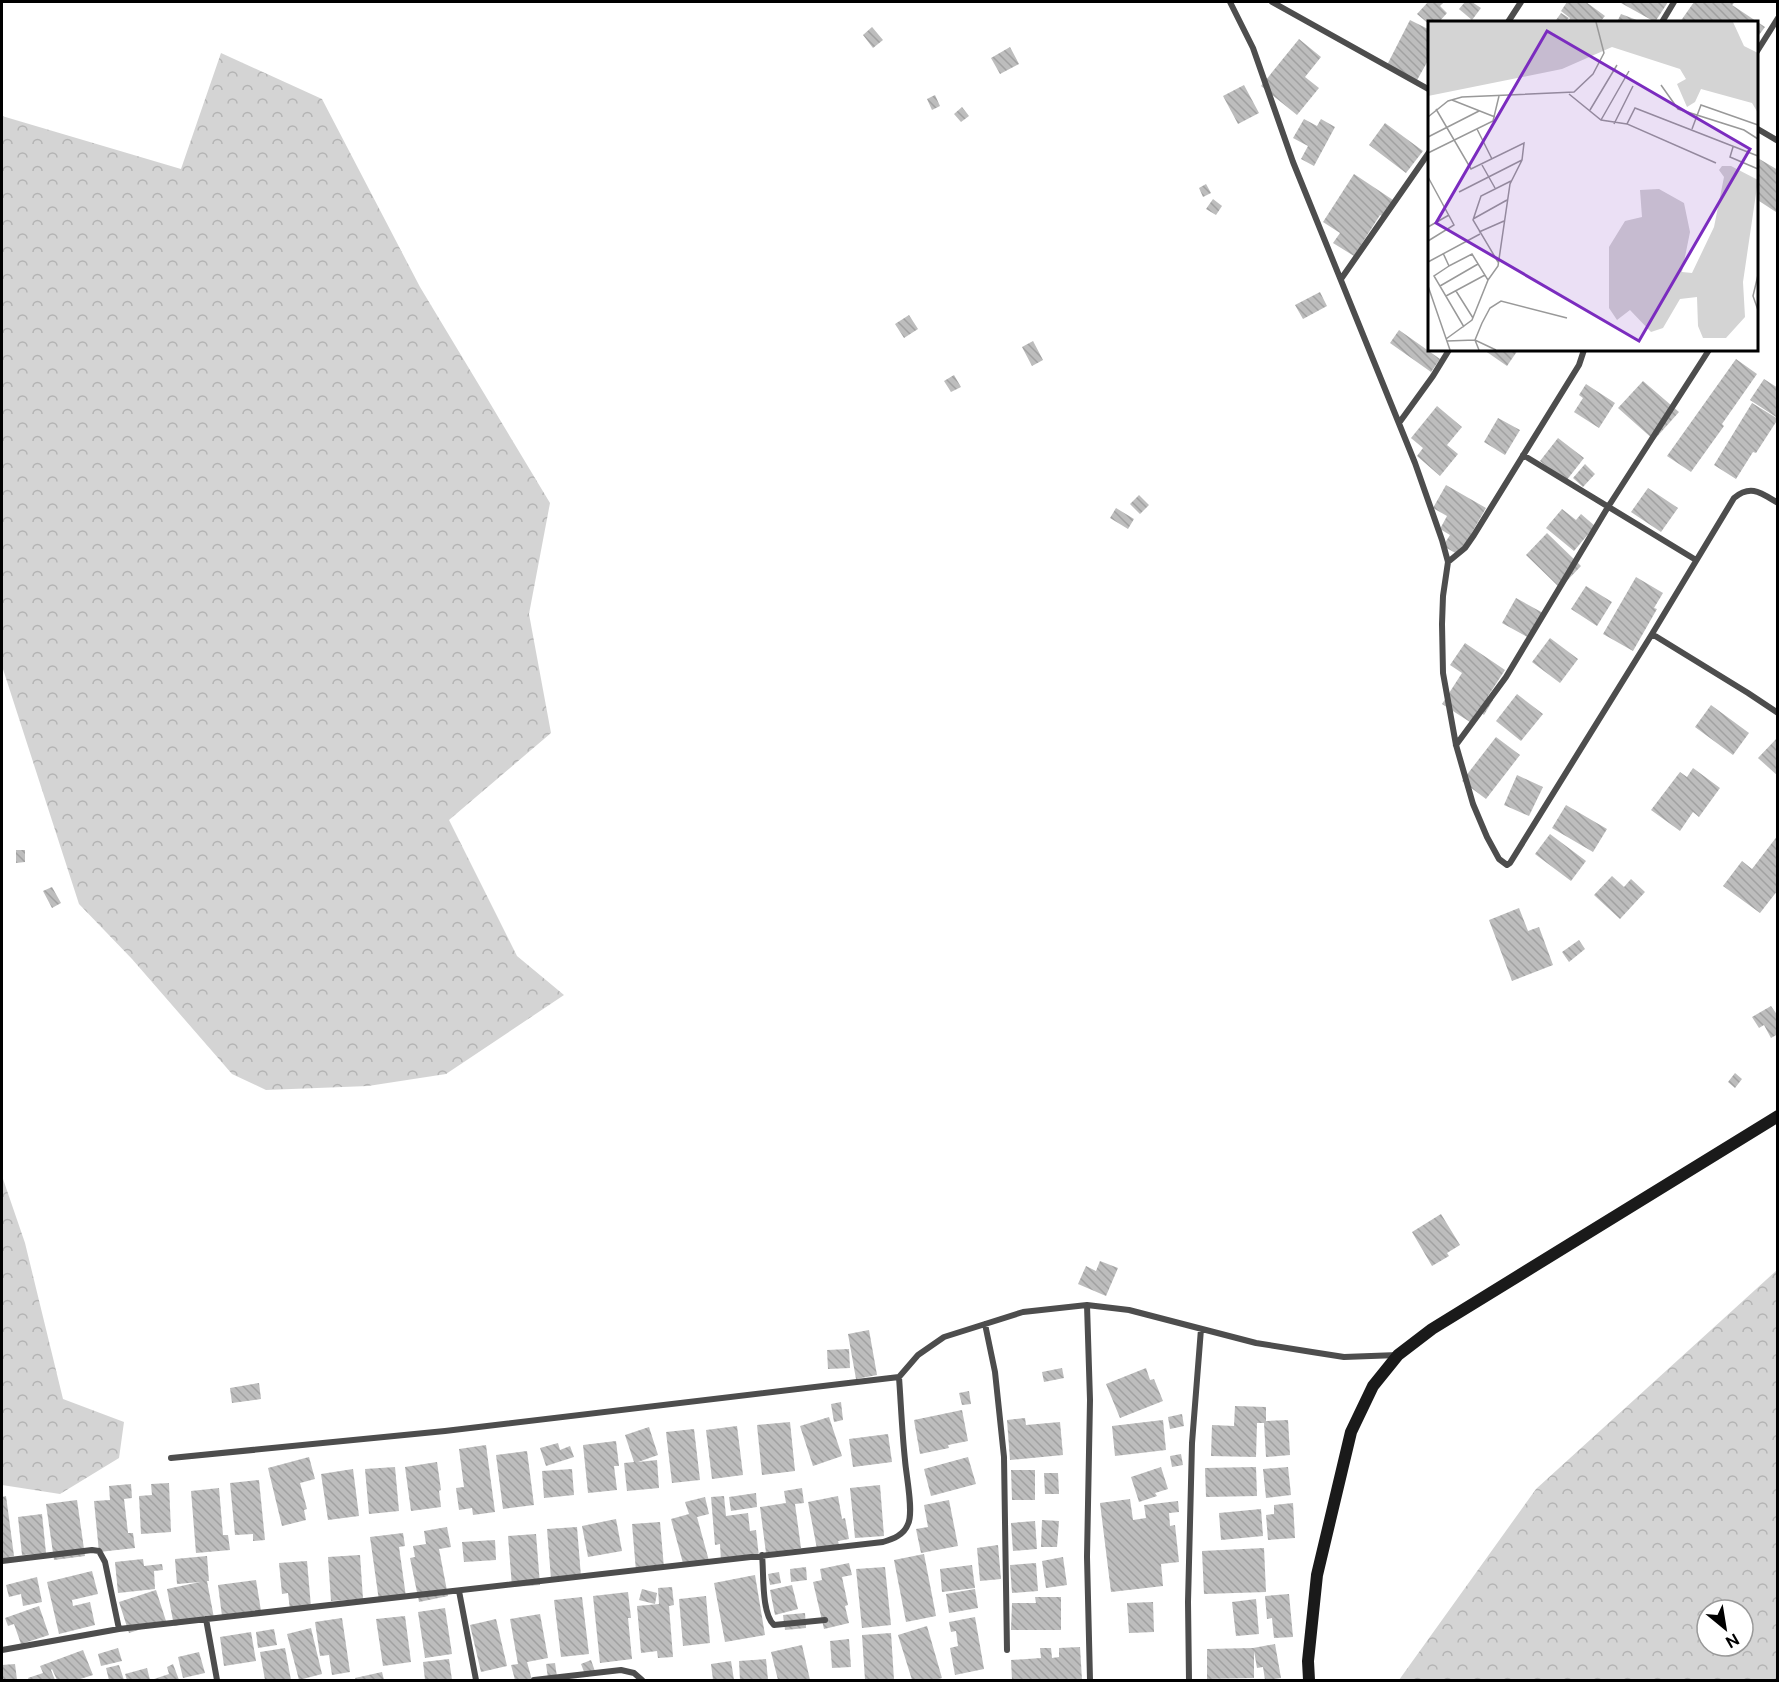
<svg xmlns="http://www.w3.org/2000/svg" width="1779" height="1682" font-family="'Public Sans',sans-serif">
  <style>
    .forest { fill: url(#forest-crowns); fill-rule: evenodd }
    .building { fill: url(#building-back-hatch) }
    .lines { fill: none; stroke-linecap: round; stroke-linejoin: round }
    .minor { stroke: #4d4d4d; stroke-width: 6 }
    .secondary { stroke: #1a1a1a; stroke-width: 12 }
    .inset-road { fill: none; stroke: #999; stroke-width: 1.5 }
    .view { fill: #7b2cbf; fill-opacity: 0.15; stroke: #7b2cbf; stroke-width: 3 }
    .inset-edge { fill: none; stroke: #000; stroke-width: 3 }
  </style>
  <defs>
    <pattern id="forest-crowns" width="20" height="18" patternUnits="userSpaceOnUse" patternTransform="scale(1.5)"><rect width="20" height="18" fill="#d4d4d4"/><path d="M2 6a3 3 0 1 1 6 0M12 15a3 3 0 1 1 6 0" fill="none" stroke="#b4b4b4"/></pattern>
    <pattern id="building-back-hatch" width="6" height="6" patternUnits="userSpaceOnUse" patternTransform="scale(1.5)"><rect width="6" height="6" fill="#bdbdbd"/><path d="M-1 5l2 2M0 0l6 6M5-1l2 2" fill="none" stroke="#a1a1a1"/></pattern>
  </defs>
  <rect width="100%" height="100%" fill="#fff"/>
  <path class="forest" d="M221,53l101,46 98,188 130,216 -21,111 22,119 -102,87 68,136 47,39 -118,79 -78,12 -102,4 -34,-16 -100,-115 -53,-55 -77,-238v-550l179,53z
    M2,1176l23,67 38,156 61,23 -5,36 -59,36 -58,-9z
    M1777,1270v410h-378l137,-191zM1707,1610h36v36h-36z"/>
  <path class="building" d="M1428,2h16l-4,4 7,7 -8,9h-9v3l-13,-11z
    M1465,2h7l9,6 -9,12 -13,-11z
    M1567,2h19l19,14 -5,6h-33l3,-4 -9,-7z
    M1622,2h46l-13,20 -34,-19z
    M1694,2h41l-3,3 33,22 -9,12v-17h-76z
    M1561,13l8,5 -4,4h-6l-3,-2z
    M1621,14l21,8h-25z
    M1410,20l20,10v27l-14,25 -30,-15z
    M872,27l11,13 -10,8 -10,-13z
    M1299,39l22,18 -16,20 14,11 -22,27 -36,-29z
    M1010,47l9,17 -19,10 -9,-16z
    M1244,85l15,28 -21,11 -15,-28z
    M935,95l5,11 -8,4 -5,-11z
    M962,107l7,9 -8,6 -7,-8z
    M1304,119l13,7 4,-7 14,8 -21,39 -13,-7 7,-13 -15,-8z
    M1385,123l38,28 -17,22 -37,-28z
    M1756,157l22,13 -2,42 -20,-13z
    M1354,174l39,26 -11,16 -2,-1 -26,41 -21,-13 7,-10 -17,-11z
    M1206,184l5,9 -8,4 -4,-9z
    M1213,199l9,7 -6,9 -10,-6z
    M1320,292l7,14 -24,13 -8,-14z
    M909,315l9,14 -14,9 -9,-14z
    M1399,330l41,29 -9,13 -41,-29z
    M1033,341l10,19 -11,6 -10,-19z
    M1484,350h34l-11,16z
    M1736,359l21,15 -35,50 2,2 -33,46 -24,-16z
    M954,375l7,12 -10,5 -7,-11z
    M1764,379l14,9v11l-2,2 2,1v13l-2,2 -26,-17z
    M1643,381l36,31 -25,28 -36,-32z
    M1586,384l29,19 -16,25 -25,-16 9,-14 -4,-3z
    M1752,403l26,16 -22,34 -3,-1 -17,27 -22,-14z
    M1437,406l25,21 -15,18 11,9 -18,22 -23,-20 6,-8 -12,-10z
    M1498,418l22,12 -15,25 -21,-13z
    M1558,438l26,20 -18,23 -26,-20z
    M1585,464l10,10 -12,13 -10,-9z
    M1446,485l40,23 -27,47 -16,-9 7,-11 -10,-6 7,-13 -14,-8z
    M1648,488l30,20 -17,24 -30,-20z
    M1139,495l10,10 -9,9 -10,-10z
    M1116,508l18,11 -6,10 -18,-11z
    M1562,509l14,11 5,-6 14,12 -21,25 -28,-23z
    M1547,533l34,33 -21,22 -34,-33z
    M1636,577l27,16 -9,15 3,1 -24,42 -30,-17z
    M1586,586l26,16 -15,24 -26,-17z
    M1516,598l27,15 -14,25 -27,-15z
    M1550,638l28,21 -18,24 -28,-21z
    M1465,643l40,27 -17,26 5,4 -9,15 -6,-5 -8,12 -28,-18 20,-31 -12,-8z
    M1517,694l26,20 -22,27 -25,-20z
    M1711,705l38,28 -16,22 -38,-28z
    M1496,737l24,18 -34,44 -24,-18z
    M1778,737v39l-20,-18z
    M1693,768l27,20 -21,29 -6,-5 -13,19 -29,-21 29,-38 7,5z
    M1517,775l26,12 -14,29 -25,-11z
    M1566,805l41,24 -14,23 -41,-24z
    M1550,834l36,27 -15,20 -36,-27z
    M1778,835v55l-18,23 -37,-27 19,-25 10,8z
    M16,850h9v12l-9,1z
    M1612,876l12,11 7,-8 14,13 -25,27 -26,-24z
    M52,887l9,16 -9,5 -9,-17z
    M1519,908l9,23 11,-4 14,38 -41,16 -23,-61z
    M1579,940l6,9 -16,13 -7,-10z
    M1771,1006l7,10v18l-7,4 -7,-13 -5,3 -7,-11z
    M1735,1073l7,6 -7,9 -7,-6z
    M1441,1214l19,31 -13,8 2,3 -17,10 -20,-34z
    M1100,1261l18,7 -12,28 -28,-12 8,-18 10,5z
    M869,1330l8,45 -21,4 -8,-45z
    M849,1349l1,19 -22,1 -1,-19z
    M1062,1368l2,10 -20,4 -2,-10z
    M1146,1368l4,12 4,-1 9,22 -43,17 -14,-34z
    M259,1383l2,16 -29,4 -2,-15z
    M969,1391l2,13 -9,1 -3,-12z
    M841,1402l2,18 -9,2 -3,-18z
    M1235,1406l31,1v14l22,-1 2,35 -24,2 -2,-34h-7l-1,34 -45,-1 1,-31 22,1z
    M962,1410l6,31 -20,4 1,3 -29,6 -6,-34z
    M1182,1414l2,12 -14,3 -2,-12z
    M829,1417l13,39 -29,10 -13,-40z
    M1025,1418l1,7 34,-3 3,33 -53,5 -3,-40z
    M1163,1420l3,30 -51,6 -3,-30z
    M790,1422l5,49 -33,4 -5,-50z
    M737,1426l6,49 -31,4 -6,-49z
    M649,1427l9,28 -20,7 19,-2 2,28 -32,3 -3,-28 10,-1 -9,-27z
    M694,1429l6,51 -28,3 -6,-51z
    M888,1434l4,28 -39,5 -4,-28z
    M616,1441l3,25h-5l3,24 -29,3 -5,-48z
    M558,1443l2,7 10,-4 4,11 -28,9 -6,-18z
    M486,1445l9,67 -22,3 -1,-7 -13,2 -3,-22 8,-1 -5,-38z
    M527,1451l7,54 -31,4 -7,-54z
    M1181,1454l2,11 -11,2 -2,-11z
    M309,1457l6,22 -15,4 7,26 -3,1 2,10 -24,6 -14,-58z
    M968,1457l8,27 -45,12 -7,-27z
    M437,1462l4,28 -2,1 2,16 -30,4 -6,-44z
    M395,1467l4,44 -30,3 -4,-45z
    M1161,1467l7,22 -13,4 2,3 -18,6 -8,-25z
    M1256,1467l1,29 -51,1 -1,-29z
    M1288,1467l3,28 -25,3 -3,-29z
    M353,1469l6,47 -31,4 -7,-46z
    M572,1469l2,26 -30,3 -2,-27z
    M1011,1470h24v30h-23z
    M1044,1473h14l1,21h-14z
    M259,1480l6,60 -12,1v-7l-18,1 -5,-52z
    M169,1483l2,49 -30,2 -2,-38 13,-1 -1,-11z
    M131,1484l1,14 -8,1 4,34h5l2,15 -36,4 -5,-51 16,-1 -1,-14z
    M880,1485l4,51 -29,2 -5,-50z
    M219,1488l4,47h5l2,15 -34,3 -5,-62z
    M802,1488l2,15 -9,1 6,44 -35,5 -6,-46 26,-4 -2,-12z
    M756,1493l1,14 -26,4 -2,-14z
    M6,1496l8,60 -12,2v-61z
    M724,1496l2,20 22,-3 2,18 6,-1 3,27 -38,4 -1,-17 -5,1 -4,-48z
    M838,1496l4,23 3,-1 4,21 -11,2 1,4 -22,4 -9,-47z
    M705,1497l4,17 -12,3 12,44 -25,6 -13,-48 18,-5 -4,-12z
    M1130,1499l3,21 13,-2 -2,-13 34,-4 1,11 -10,1 1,13 5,-1 4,37 -18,2 2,22 -52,6 -11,-89z
    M77,1500l8,56 -31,4 -8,-56z
    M949,1500l9,46 -37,7 -5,-24 12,-2 -4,-22z
    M1293,1503l2,35 -27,2 -2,-25 8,-1v-9z
    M1261,1509l2,27 -42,4 -2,-27z
    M42,1514l4,39 -24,2 -4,-38z
    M616,1519l6,32 -34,6 -6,-31z
    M1042,1520l17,1 -2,26h-16z
    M1035,1521l2,28 -24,2 -2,-28z
    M660,1522l4,46 -28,3 -4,-47z
    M447,1527l4,20 -12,2 9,47 -29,6 -9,-44 5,-1 -2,-11 13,-2 -2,-13z
    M577,1527l4,50 -30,2 -4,-50z
    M403,1533l2,13 -6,1 7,50 -27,4 -9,-64z
    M536,1534l4,51 -28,2 -4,-51z
    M495,1540l1,20 -32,2 -2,-20z
    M998,1545l3,34 -21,2 -3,-33z
    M1264,1548l2,44 -62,2 -2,-43z
    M924,1554l12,62 -30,6 -12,-62z
    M360,1555l3,44 -32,2 -3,-44z
    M207,1556l2,25h-2l7,37 -40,8 -7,-37 33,-7 -23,2 -2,-25z
    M1063,1557l4,28 -21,3 -4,-27z
    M143,1559l1,7 18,-2 1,6 -9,1 1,18 -37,4 -3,-31z
    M307,1561l4,46 -21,3 -2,-17 -6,1 -3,-31z
    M849,1563l3,12 -10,2 6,28 -3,1 4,17 -25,6 -11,-47 9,-2 -2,-11z
    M1036,1563l2,28 -26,2 -2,-28z
    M972,1565l3,23 -33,4 -2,-23z
    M806,1567l1,13 -16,2 -1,-13z
    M885,1567l6,58 -29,3 -6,-59z
    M92,1571l6,23 -26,6 1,6 17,-4 5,23 -36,9 -12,-52z
    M779,1572l2,11 -11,2 -2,-11z
    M755,1575l10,60 -40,7 -11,-59z
    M37,1577l5,25 -19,4 -2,-12 -12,3 -3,-12z
    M256,1580l5,31 -39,5 -4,-31z
    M792,1585l6,24 -23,6 -5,-25z
    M672,1587l2,18 -5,1 4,51 -15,1 -1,-7 -16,2 -4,-47 22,-2 -1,-16z
    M642,1589l15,4 -2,11 -16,-4z
    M975,1589l3,19 -29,5 -3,-19z
    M156,1590l10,31 -37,12 -10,-31z
    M628,1592l3,26h-3l4,41 -32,4 -7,-67z
    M1289,1594l4,43 -19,1 -2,-20 -5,1 -2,-23z
    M706,1596l4,47 -27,3 -4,-47z
    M582,1597l7,57 -28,3 -7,-57z
    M1035,1597h26v33h-50l1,-27h24z
    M1256,1599l3,35 -23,2 -4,-34z
    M1153,1602l1,30 -25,1 -2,-30z
    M39,1606l10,29 -28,9 -7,-20 -6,2 -3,-8z
    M445,1608l7,46 -27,4 -7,-46z
    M805,1613l1,15 -21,2 -2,-15z
    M540,1614l8,44 -21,4 5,18h-17l-4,-15 7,-1 -8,-45z
    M405,1616l6,46 -28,4 -7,-47z
    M975,1617l9,52 -29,6 -5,-27 8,-2 -2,-15 -5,1 -2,-10z
    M342,1618l8,54 -18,3 -3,-20 -9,1 -5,-34z
    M496,1619l11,47 -26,6 -11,-47z
    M927,1626l15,52 -7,2h-23l-14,-45z
    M311,1628l11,46 -23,6 -12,-46z
    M274,1629l3,16 -19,3 -2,-16z
    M251,1632l5,29 -32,5 -4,-29z
    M891,1633l3,47h-29l-3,-45z
    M849,1639l2,28 -19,1 -2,-27z
    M1275,1644l6,34 -16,2 -2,-13 -6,1 -3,-17v27l-47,1v-30l46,-1z
    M802,1645l8,35h-32l-7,-28z
    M1080,1647l2,33h-70l-1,-20 30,-2 -1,-10h11l1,10 7,-1v-9z
    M118,1648l4,13 -21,5 -3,-12z
    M285,1648l6,32h-26l-5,-28z
    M83,1650l10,25 -16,5h-20l-5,-11 -1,1 4,10h-26l-1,-2 15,-5 -3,-7z
    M199,1652l6,21 -22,5 -5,-21z
    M449,1659l3,21h-27l-2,-18z
    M766,1659l2,21h-28l-1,-19z
    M591,1660l5,14 -10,3 -5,-13z
    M731,1661l3,19h-21l-2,-16z
    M555,1663l2,14 -9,1 -2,-14z
    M15,1664l2,16h-15v-15z
    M173,1664l6,16h-24l-1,-1 15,-5 -2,-7z
    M119,1665l5,15h-15l-3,-12z
    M147,1668l3,12h-23l-2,-6z
    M382,1672l2,8h-28l-1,-2z"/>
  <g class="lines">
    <path class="minor" d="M1230,2l23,46 40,114 122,301 27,77 6,22 -5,34 -1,28 1,49 13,72 17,59 14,33 12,22 8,6 3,-2 142,-229 82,-136c17,-14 27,-5 44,5
      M1272,2l158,88
      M1508,22l13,-20
      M1662,22l12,-20
      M1756,53l22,-35
      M1756,128l22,13
      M1341,279l89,-128
      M1399,423l34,-47 16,-26
      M1523,455l173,105
      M1448,562l17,-14 9,-13 105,-170 5,-15
      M1652,634l96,59 30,20
      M1456,745l50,-68 102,-170 101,-157
      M1087,1305l3,95 -3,157 3,123
      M985,1324l10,48 9,85 3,193
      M899,1377l19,-22 26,-18 79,-25 64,-7 42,5 127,33 56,9 32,5 54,-2
      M762,1555c2,17 -1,58 12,70l51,-5
      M2,1561l90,-11 7,1 6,11 14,67
      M459,1591l17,89
      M206,1619l11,61
      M2,1650l117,-21 764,-87c10,-3 21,-7 25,-18 6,-12 -2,-49 -3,-64 -3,-28 -4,-55 -6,-83l-454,54 -274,27
      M534,1680l87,-10 13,3 8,7
      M1189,1680l-1,-78 4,-159 9,-114"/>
    <path class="secondary" d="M1309,1680l-1,-19 9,-86 34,-143 22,-46 25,-31 34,-26 346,-213"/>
  </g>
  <g transform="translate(1428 21)">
    <rect width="330" height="330" fill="#fff"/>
    <path d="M0,1h305l11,24 14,7v60l-6,-10 -51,-14 -6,13 -8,5 -10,-23 9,-5 -6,-10 -68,-22 -50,22 -134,27zM294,145h9l27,14 -15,102 2,35 -19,21h-23l-5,-12 -1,-29 -17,2 -17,29 -12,4 -21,-22 -13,10 -8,-12v-61l16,-26 17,-4 -2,-27 19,-1 25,14 6,29 -8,40 10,1 22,-46 10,-50 -5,-7z" fill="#d4d4d4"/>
    <path class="inset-road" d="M233,64l17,24 66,21 14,9M141,73l32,26 26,4M24,79l43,17M8,88l35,60 53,-26 -2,17 -12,24 -12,82 -10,14M162,89l27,-45M0,96l20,-16 14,-4 112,-5 19,-18 11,-21 -8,-31M173,99l28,-49M186,103l19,-38M49,108l15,30M264,108l9,-24 57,20M0,116l51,-26M305,126l-3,10 28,12M0,132l65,-32 6,-25M288,142l-89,-39 8,-16 123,48M54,144l13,23M0,156l26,48 -26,16M31,171l63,-32M45,198l34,-19M0,206l21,-12M51,211l25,-11M15,232l6,13 23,-12 16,26 -16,40 -26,19M0,241l52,-28M70,241l-25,-42 8,-24 30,-15M21,245l-15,10 30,51M330,254l-5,21 5,14M0,265l22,64M12,265l38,-22M28,270l17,27M18,275l39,-21M19,320l28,-1 21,10M51,329l-4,-10 7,-17 8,-15 11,-7 66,17"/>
    <path class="view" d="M119,10l203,118 -111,192 -203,-118z"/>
    <rect width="330" height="330" class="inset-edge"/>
  </g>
  <rect width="1779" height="1682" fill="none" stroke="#000000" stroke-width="6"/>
  <g transform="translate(1725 1628) rotate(150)"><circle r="28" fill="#ffffff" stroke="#999999" stroke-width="1.5"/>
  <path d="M0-4.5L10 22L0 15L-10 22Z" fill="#000000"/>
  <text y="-9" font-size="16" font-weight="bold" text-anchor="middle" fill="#000000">N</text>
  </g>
</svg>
